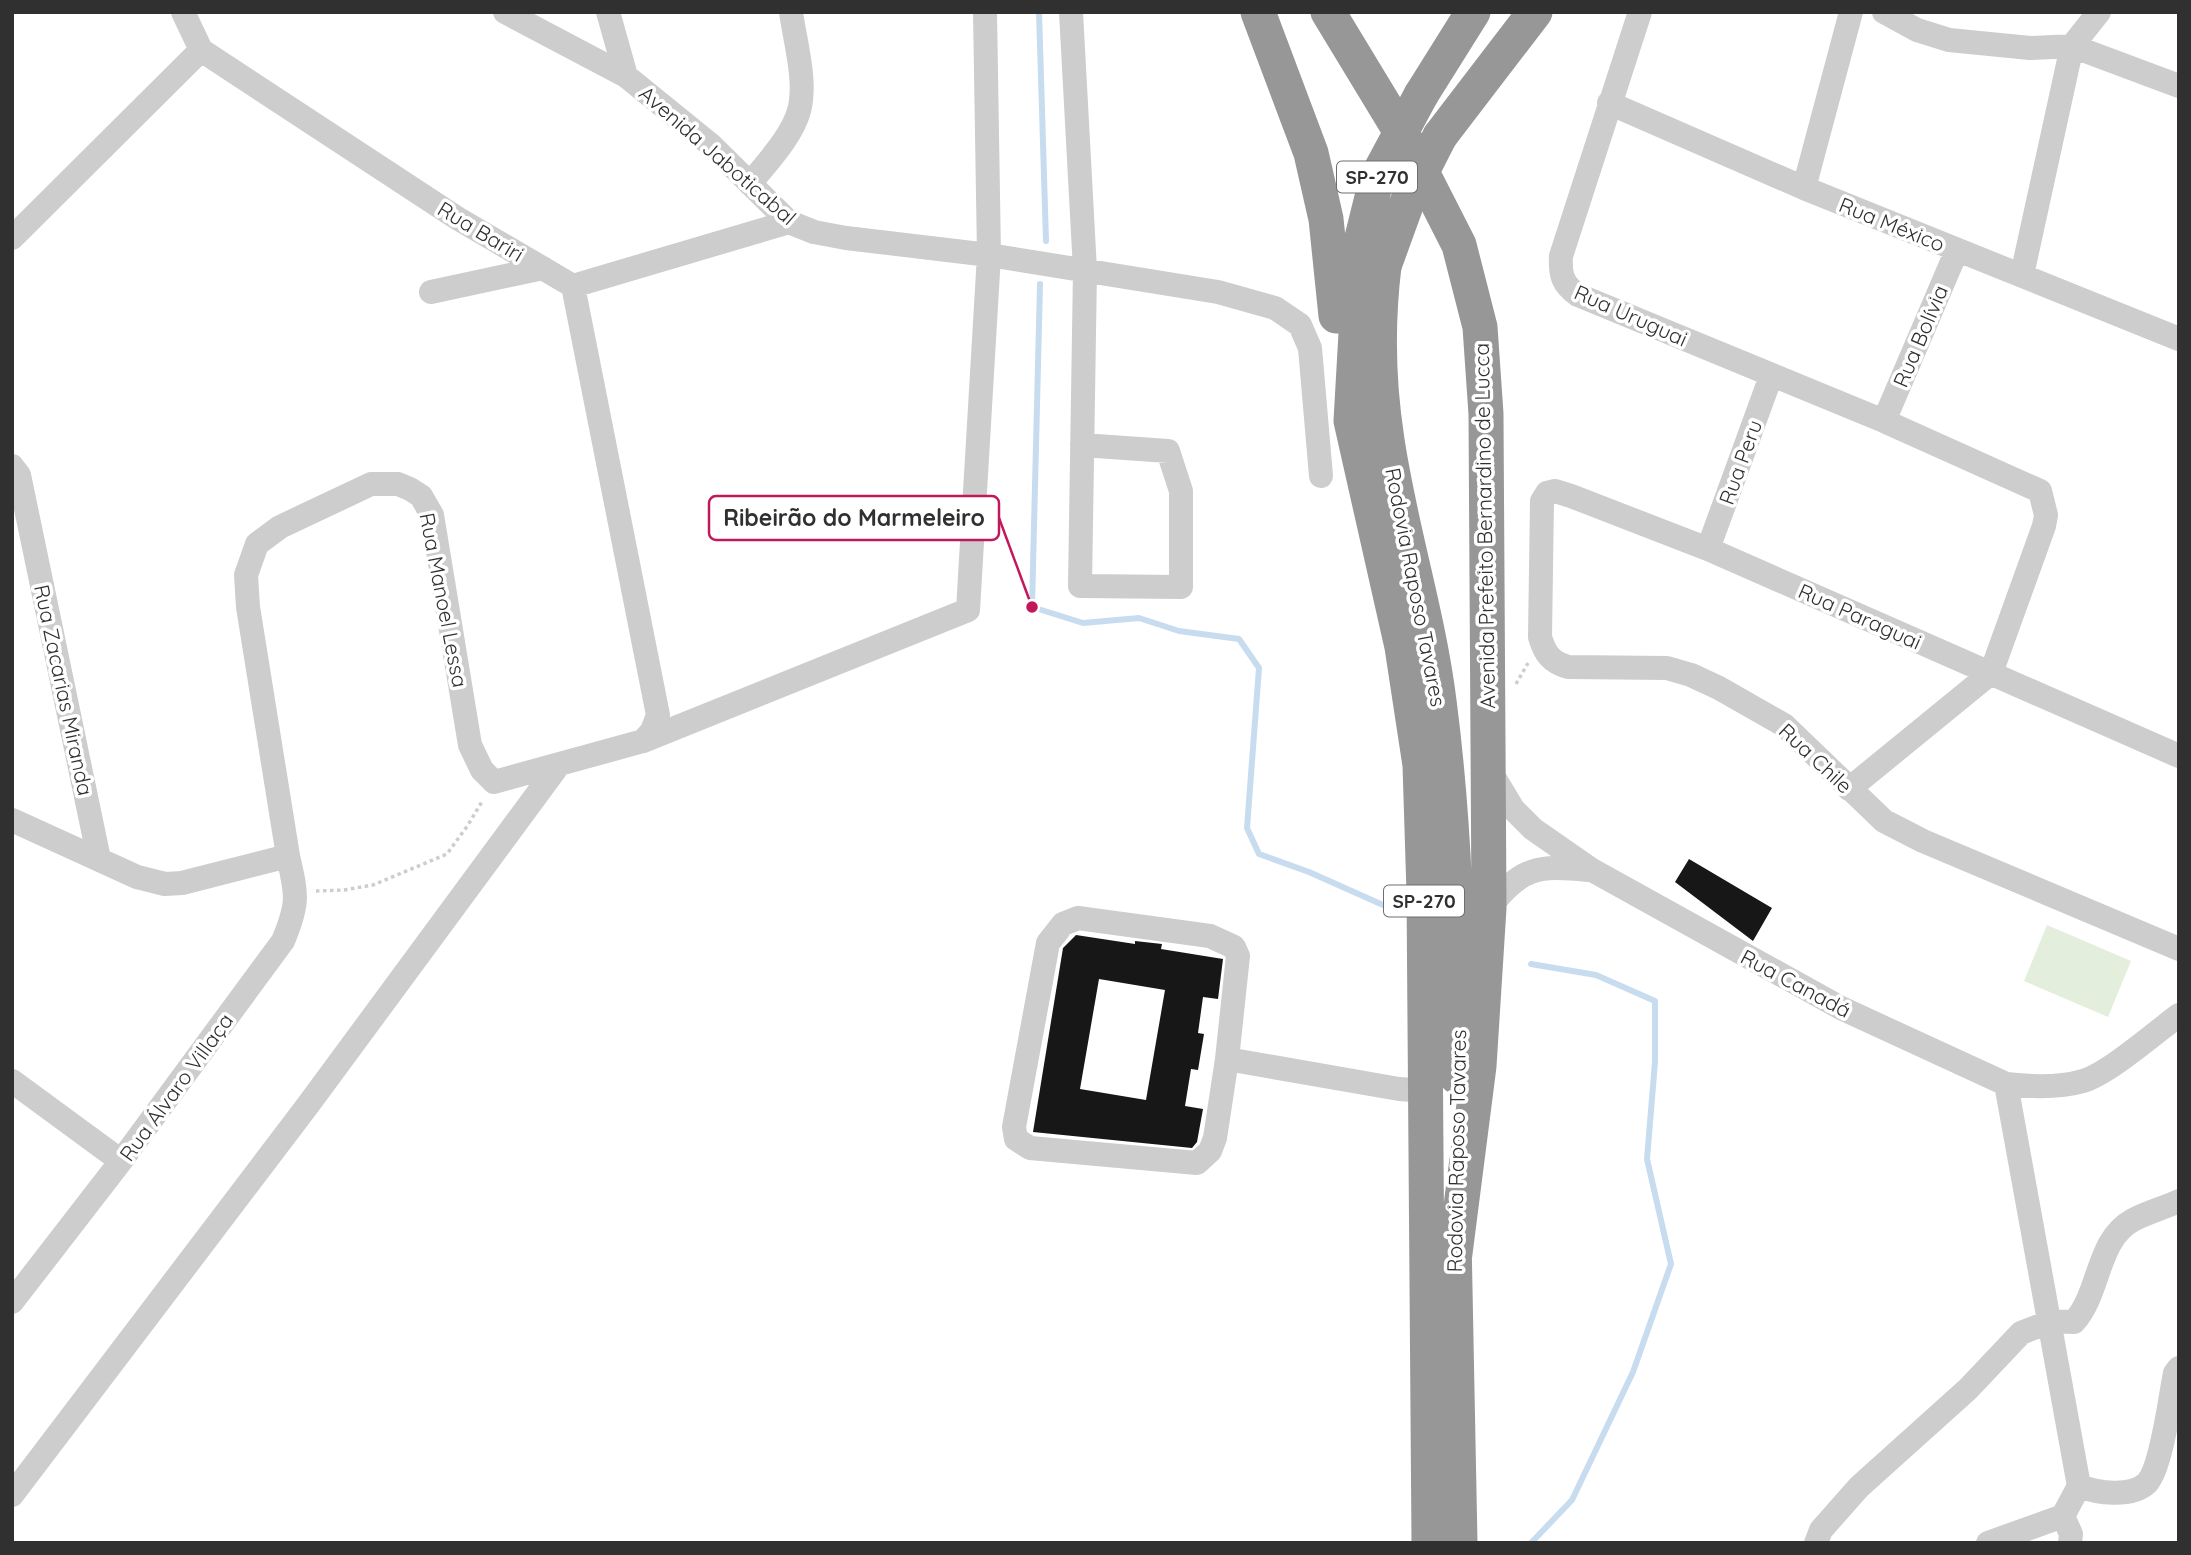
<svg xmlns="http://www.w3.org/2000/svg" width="2191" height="1555" font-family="Quicksand,sans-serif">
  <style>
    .green { fill: #e4eedc }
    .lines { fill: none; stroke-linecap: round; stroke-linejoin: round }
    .stream { stroke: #c7dcef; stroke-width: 6 }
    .building { fill: #171717; fill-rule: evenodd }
    .path { stroke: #cdcdcd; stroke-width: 3.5; stroke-dasharray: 3.5 3.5; stroke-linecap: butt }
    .minor { stroke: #cdcdcd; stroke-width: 24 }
    .highway { stroke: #979797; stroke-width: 35 }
    .highway-bridge { stroke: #979797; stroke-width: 35 }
    .labels { text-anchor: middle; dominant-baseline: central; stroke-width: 7; stroke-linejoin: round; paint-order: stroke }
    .shield { fill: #fff; stroke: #6e6e6e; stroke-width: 2 }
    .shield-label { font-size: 19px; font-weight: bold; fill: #303030 }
    .street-label { font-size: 21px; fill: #303030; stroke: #fff }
    .leader { fill: none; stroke: #c2185b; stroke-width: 2.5 }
    .callout-dot { fill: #c2185b; stroke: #fff; stroke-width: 2.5 }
    .callout { fill: #fff; stroke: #c2185b; stroke-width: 2.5 }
    .callout-label { font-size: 23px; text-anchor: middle; font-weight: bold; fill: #303030 }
  </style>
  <rect width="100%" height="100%" fill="#fff"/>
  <path class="green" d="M2047,925l84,36 -23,56 -84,-36z"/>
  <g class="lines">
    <path class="stream" d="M1039,12l7,229
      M1040,284l-8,323 51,16 56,-5 40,13 60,8 20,29 -12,160 12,26 50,18 74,33
      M1531,964l65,11 59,26v61l-8,97 24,105 -38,108 -61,128 -41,43"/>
  </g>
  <path class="building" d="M1689,859l83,49 -19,33 -78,-59z
    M1076,935l59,9v-3l27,3 -1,5 62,10 -5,40 -15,-2 -5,36 6,1 -6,36 -7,-1 -6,37 18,3 -6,33 -5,6 -159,-16 30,-184zM1099,979l66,11 -19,110 -66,-11z"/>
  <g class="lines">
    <path class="path" d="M1516,684l12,-21
      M316,891l28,-1 29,-5 74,-31 21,-29 15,-25"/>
    <path class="minor" d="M183,12l18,38
      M505,12l121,64 85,69 78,77 25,10 32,6 143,17 229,37 57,16 25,17 10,23 11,128
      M608,12l18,64
      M1071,12l14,258 -5,316 101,1v-96l-13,-40 -86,-6
      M1640,12l-79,244c-1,18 1,28 17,39l306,126 156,70 6,24 -2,11 -53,147
      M1884,12l33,18 32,10 81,8 42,-2 107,40
      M201,50l256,168 116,68 216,-64
      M1609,103l195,85 375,151
      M750,184c17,-22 41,-46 49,-73 8,-30 -4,-69 -8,-99
      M1804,188l47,-176
      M12,238l189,-188
      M2022,275l50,-229 27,-34
      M431,292l112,-24
      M1884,421l73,-171
      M12,466l7,9 80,384
      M1708,549l63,-173
      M643,741l325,-131 21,-355 -4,-243
      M2179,756l-471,-207 -137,-53 -16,-5 -8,2 -5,8 -2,136c5,17 11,25 28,30l99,1 24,7 28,13 65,37 100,96 39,20 256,108
      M1489,769l24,40 20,20 59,41 249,138 165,76c26,3 53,4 77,-3 25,-7 73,-49 96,-66
      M1849,789l142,-116
      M12,820l125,57 28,7 17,-1 106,-27
      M1489,908c33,-41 48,-43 99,-38
      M1078,918l132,18 24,11 4,9 -11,103 -12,79 -5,13 -13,12 -167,-15 -14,-9 -2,-12 34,-184 15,-19z
      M1227,1059l172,30 27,2
      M12,1081l109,80
      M12,1302l109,-141 162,-220c16,-38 14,-46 5,-85l-40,-249 -2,-32 11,-31 23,-17 91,-43h27l12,5 11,7 11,19 38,230 12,25 12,12 149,-41 9,-10 6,-16 -85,-429
      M2079,1486c18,7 52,12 68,-3 15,-16 23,-86 28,-110l4,-5
      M12,1495l296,-390 250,-339
      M2063,1516l8,18 -1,9
      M1816,1543l5,-13 38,-43 109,-98 53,-56 30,-12 23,1c27,-30 22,-82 59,-102 15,-8 31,-12 46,-19
      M1988,1543l75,-27 16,-30 -73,-402"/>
    <path class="highway" d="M1258,12l53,141 15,66 10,97
      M1328,12l77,127 54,106 21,82 6,87 3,494 -10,158 -25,195
      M1421,95l52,-83
      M1440,136l95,-124
      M1355,266l3,32 -7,123 51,226 18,118 4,128 5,650
      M1384,266c-7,58 -6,116 3,174 13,88 41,173 52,261 16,123 20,253 18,376
      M1454,1238l6,305"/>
    <path class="highway-bridge" d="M1355,266l22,-89 44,-82
      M1384,266l25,-69 31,-61"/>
  </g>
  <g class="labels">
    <g class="shield">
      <rect x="1337" y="161.5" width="80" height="31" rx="5"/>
      <rect x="1384" y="885.5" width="80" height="31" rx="5"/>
    </g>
    <g class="shield-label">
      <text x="1377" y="177">SP-270</text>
      <text x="1424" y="901">SP-270</text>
    </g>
    <g class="street-label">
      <text transform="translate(718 155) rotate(41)">Avenida Jaboticabal</text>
      <text transform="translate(1892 224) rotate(22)">Rua México</text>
      <text transform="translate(481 231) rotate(31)">Rua Bariri</text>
      <text transform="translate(1631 315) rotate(24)">Rua Uruguai</text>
      <text transform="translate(1920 336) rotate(-67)">Rua Bolívia</text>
      <text transform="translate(1740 462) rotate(-70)">Rua Peru</text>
      <text transform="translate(1484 526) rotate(-91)">Avenida Prefeito Bernardino de Lucca</text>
      <text transform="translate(1416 587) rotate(79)">Rodovia Raposo Tavares</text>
      <text transform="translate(444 600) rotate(79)">Rua Manoel Lessa</text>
      <text transform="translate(1860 616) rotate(24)">Rua Paraguai</text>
      <text transform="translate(64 690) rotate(78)">Rua Zacarias Miranda</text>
      <text transform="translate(1816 758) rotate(43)">Rua Chile</text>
      <text transform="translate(1796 983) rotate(28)">Rua Canadá</text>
      <text transform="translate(176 1087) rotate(-54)">Rua Álvaro Villaça</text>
      <text transform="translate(1456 1151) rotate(-89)">Rodovia Raposo Tavares</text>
    </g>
  </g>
  <path class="leader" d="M1032 607L999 518"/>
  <circle class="callout-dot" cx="1032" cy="607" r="7"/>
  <rect class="callout" x="709" y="496" width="290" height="44" rx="7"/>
  <g class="callout-label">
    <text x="854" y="526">Ribeirão do Marmeleiro</text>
  </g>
  <rect width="2191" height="1555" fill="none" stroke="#303030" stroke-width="28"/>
</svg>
